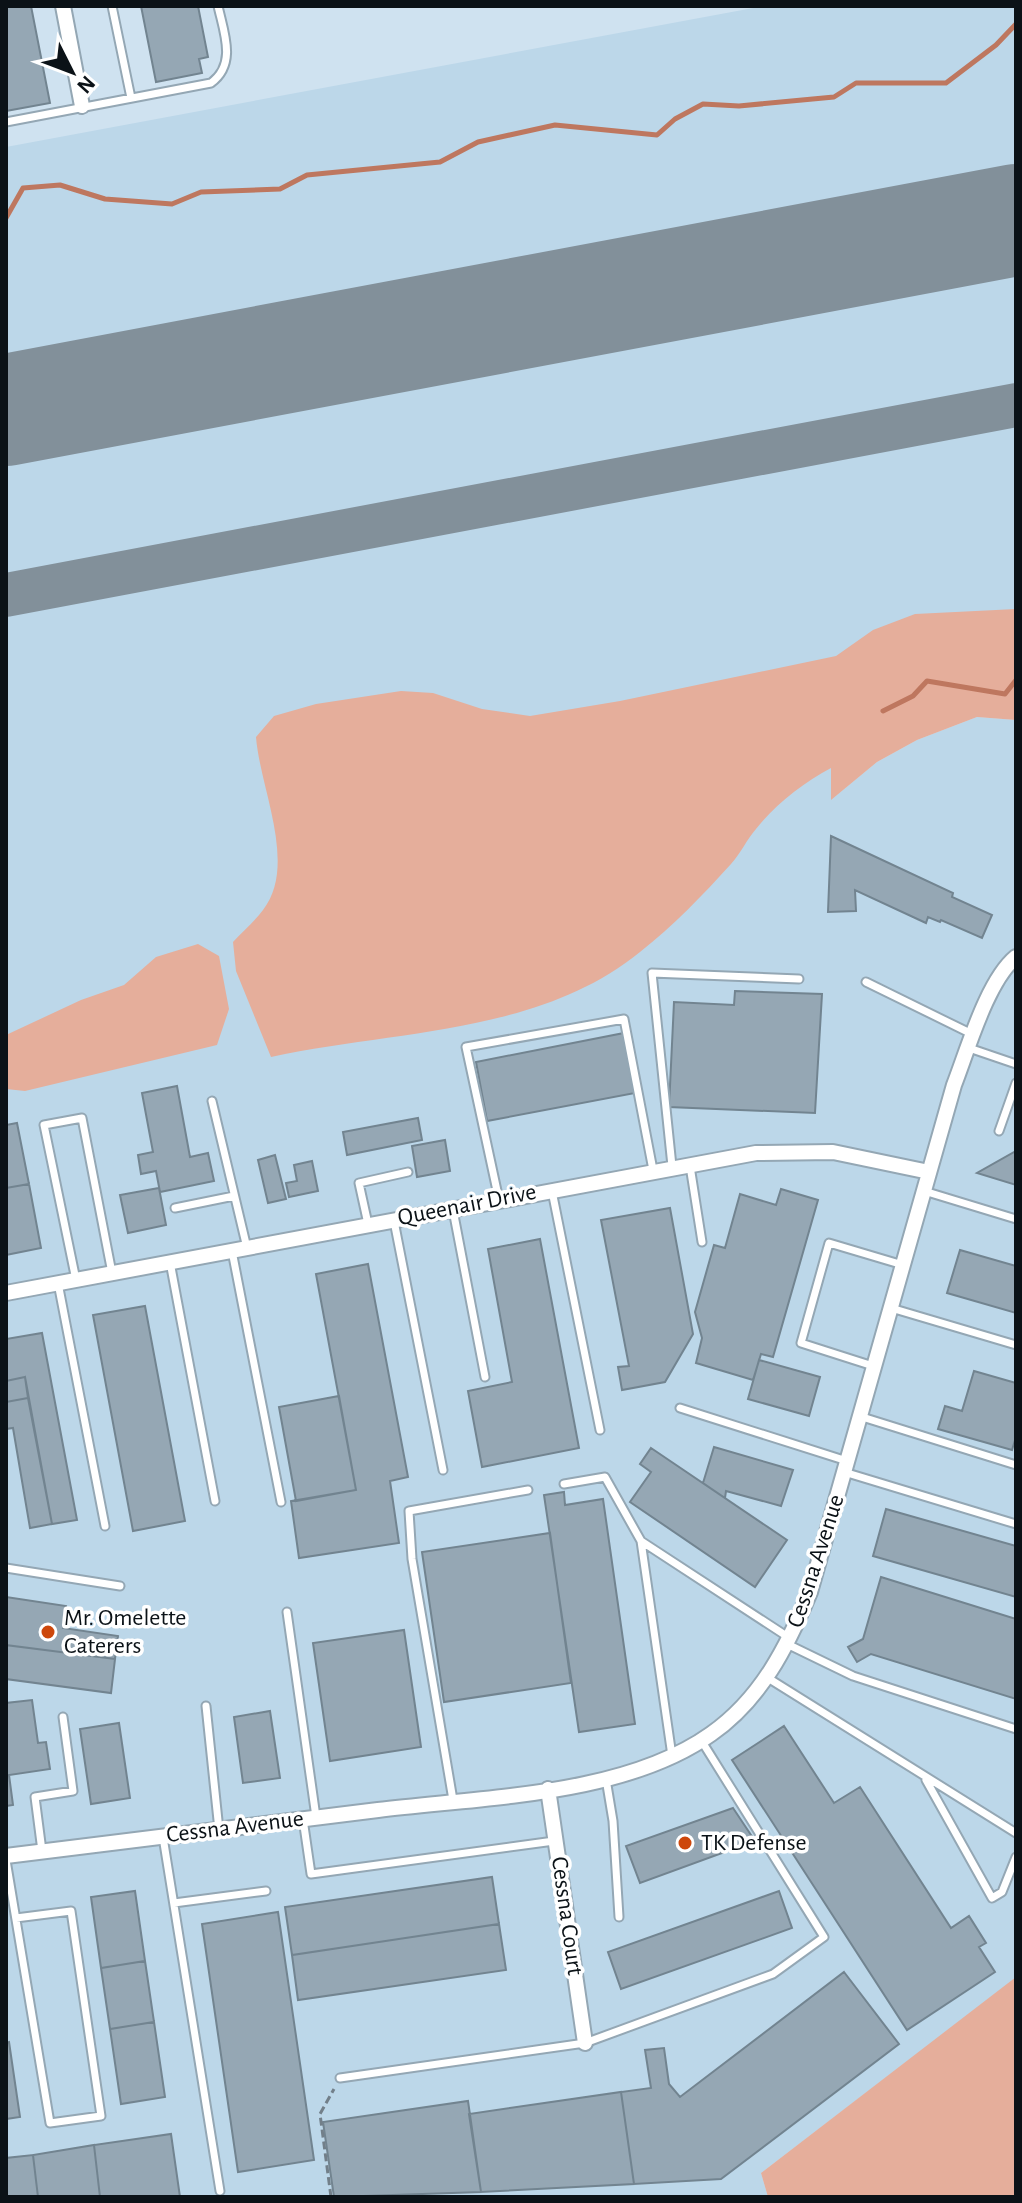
<svg xmlns="http://www.w3.org/2000/svg" width="1022" height="2203" font-family="'Alegreya Sans',sans-serif">
  <style>
    .built { fill: #bcd7e9 }
    .green { fill: #e5ae9b }
    .lines { fill: none; stroke-linecap: round; stroke-linejoin: round }
    .stream { stroke: #be775f; stroke-width: 5 }
    .taxiway { stroke: #82909a; stroke-width: 44 }
    .runway { stroke: #82909a; stroke-width: 112 }
    .building { fill: #95a7b4; stroke: #728490; stroke-width: 2 }
    .service-casing { stroke: #94a7b4; stroke-width: 11 }
    .minor-casing { stroke: #94a7b4; stroke-width: 18 }
    .path { stroke: #727f89; stroke-width: 3; stroke-dasharray: 8 4; stroke-linecap: butt }
    .service { stroke: #fff; stroke-width: 7 }
    .minor { stroke: #fff; stroke-width: 14 }
    .poi-dot { fill: #cd470b; stroke: #fff; stroke-width: 3 }
    .labels { text-anchor: middle; dominant-baseline: central; stroke-width: 7; stroke-linejoin: round; paint-order: stroke }
    .street-label { font-size: 24px; fill: #0b1217; stroke: #fff }
    .poi-label { font-size: 24px; fill: #0b1217; stroke: #fff; text-anchor: start }
  </style>
  <rect width="100%" height="100%" fill="#cfe2f0"/>
  <path class="built" d="M764,6h252v657l-45,9 -139,127 45,-37 40,-22 60,-23 39,3v1258l-255,195 7,24h-762v-2050z"/>
  <path class="green" d="M1016,609v111l-39,-3 -60,23 -40,22 -46,38v-32c-28,15 -55,36 -75,61 -9,10 -15,24 -25,35 -28,31 -58,62 -91,88 -102,83 -246,78 -369,105l-35,-86 -3,-29c10,-11 21,-20 30,-32 35,-45 -3,-121 -7,-173l18,-21 42,-12 85,-13 32,2 49,16 48,7 90,-15 216,-45 37,-26 42,-16z
    M198,944l21,12 10,53 -12,36 -192,46 -19,-2v-54l75,-35 43,-15 32,-28z
    M1016,1977v220h-248l-7,-24z"/>
  <g class="lines">
    <path class="stream" d="M6,218l17,-30 37,-3 45,14 67,5 29,-12 79,-3 27,-14 133,-13 38,-20 77,-17 102,10 18,-16 28,-15 36,2 95,-9 22,-14h90l50,-38 20,-21
      M883,711l30,-15 14,-15 78,13 11,-14"/>
    <path class="taxiway" d="M6,595l1010,-190"/>
    <path class="runway" d="M6,410l1010,-190"/>
  </g>
  <path class="building" d="M6,6h25l19,97 -44,8z
    M141,6h57l10,51 -9,2 3,14 -46,9z
    M831,836l122,57 -1,4 40,18 -10,23 -41,-18 -1,2 -12,-5 -2,6 -71,-33 1,21 -28,1z
    M735,991l87,3 -7,119 -146,-6 5,-105 60,3z
    M624,1033l11,60 -148,28 -11,-59z
    M177,1086l13,71 18,-4 6,28 -54,11 -4,-21 -15,3 -3,-19 15,-3 -11,-59z
    M418,1118l4,22 -75,15 -4,-23z
    M17,1123l12,61 -23,4v-63z
    M445,1140l5,31 -33,6 -5,-31z
    M1016,1151v34l-39,-12z
    M275,1155l11,44 -18,4 -10,-43z
    M312,1161l6,30 -29,6 -3,-14 11,-2 -3,-16z
    M29,1184l12,64 -35,7v-67z
    M159,1188l7,37 -38,8 -8,-38z
    M781,1189l37,11 -45,157 -12,-3 -8,26 -57,-17 6,-25 -7,-26 19,-67 11,3 15,-54 36,11z
    M670,1208l23,126 -28,48 -43,8 -4,-23 11,-1 -28,-146z
    M540,1239l39,209 -97,19 -14,-76 44,-9 -24,-133z
    M960,1250l56,16v47l-69,-20z
    M368,1264l40,213 -18,4 9,62 -100,15 -8,-57 65,-11 -40,-216z
    M145,1306l40,215 -52,10 -40,-216z
    M42,1333l35,187 -25,4 -27,-147 -19,4v-42z
    M759,1360l61,17 -11,39 -61,-17z
    M974,1371l42,12v54l-4,13 -74,-21 7,-23 17,5z
    M25,1377l3,21 -22,4v-21z
    M339,1396l17,94 -60,11 -17,-94z
    M28,1398l24,126 -22,4 -17,-100 -7,1v-27z
    M714,1447l79,23 -12,36 -55,-15 -1,7 -22,-15z
    M651,1448l136,92 -32,47 -125,-85 21,-30 -11,-8z
    M564,1492l1,13 38,-6 32,225 -56,8 -35,-237z
    M886,1509l130,37v51l-143,-41z
    M550,1533l21,150 -127,19 -22,-150z
    M881,1577l135,42v80l-145,-45 -14,8 -9,-15 15,-8z
    M6,1597l60,9 -3,22 55,8 -3,23 -109,-14z
    M404,1630l17,117 -91,14 -17,-118z
    M6,1645l109,14 -4,34 -105,-14z
    M32,1700l6,43 8,-1 4,27 -41,6 4,30 -7,1v-103z
    M270,1711l10,67 -37,5 -9,-66z
    M119,1723l11,75 -39,6 -11,-75z
    M784,1726l50,77 26,-16 91,141 18,-12 17,27 -7,4 16,25 -88,58 -175,-270z
    M733,1808l22,33 -115,42 -14,-37z
    M492,1877l7,47 -207,31 -7,-48z
    M135,1891l10,70 -44,7 -10,-71z
    M779,1891l13,37 -171,61 -13,-37z
    M278,1912l36,248 -76,12 -36,-248z
    M499,1924l7,46 -208,30 -6,-45z
    M145,1961l9,61 -44,7 -9,-61z
    M844,1972l55,72 -178,135 -87,5 -13,-92 30,-4 -6,-38 19,-2 5,36 11,13z
    M154,2022l11,75 -44,7 -11,-75z
    M9,2042l11,75 -14,2v-76z
    M621,2092l13,92 -153,8 -12,-78z
    M468,2101l13,91 -147,5 -11,-75z
    M171,2134l9,63h-80l-6,-52z
    M94,2145l6,52h-62l-5,-42z
    M33,2155l5,42h-32v-39z"/>
  <g class="lines">
    <defs>
      <path id="service" d="M112,6l19,92
        M6,122l205,-39c26,-19 13,-50 7,-77
        M866,982l106,52
        M969,1048l47,16
        M212,1101l35,147
        M999,1131l17,-48
        M672,1166l-20,-193 147,6
        M690,1166l12,76
        M552,1191l48,239
        M924,1191l92,28
        M499,1200l-33,-153 158,-28 29,151
        M175,1208l59,-12
        M453,1210l32,167
        M394,1221l49,249
        M368,1224l-9,-41 49,-11
        M232,1251l49,251
        M170,1262l45,239
        M76,1280l-32,-155 38,-7 30,155
        M58,1283l47,243
        M891,1308l125,37
        M873,1366l-72,-23 28,-100 74,22
        M680,1408l167,53
        M859,1416l157,49
        M844,1472l172,52
        M564,1484l41,-7 36,64
        M6,1568l114,18
        M287,1612l29,205
        M787,1644l66,32 163,53
        M768,1678l248,155
        M206,1706l13,124
        M672,1756l-31,-215 147,96
        M606,1779l7,42 6,96
        M926,1780l66,118 10,-6 14,-35
        M453,1800l-41,-241 -3,-48 119,-21
        M303,1819l8,55 243,-33
        M163,1837l57,354
        M42,1851l-7,-54 38,-6 -10,-74
        M6,1860l44,263 51,-7 -30,-205 -55,7
        M174,1903l92,-12
        M340,2078l245,-35 188,-69 51,-37 -123,-197"/>
      <path id="minor" d="M63,6l19,100
        M6,1293l750,-140 77,-1 96,20
        M548,1789l37,254
        M6,1856c124,-15 248,-31 372,-46 104,-13 246,-14 333,-76 50,-35 76,-87 99,-142l144,-507c14,-36 33,-104 62,-128"/>
    </defs>
    <use href="#service" class="service-casing"/>
    <use href="#minor" class="minor-casing"/>
    <path class="path" d="M331,2197l-11,-83 14,-25"/>
    <use href="#service" class="service"/>
    <use href="#minor" class="minor"/>
  </g>
  <g class="poi-dot">
    <circle cx="48" cy="1632" r="8"/>
    <circle cx="685" cy="1843" r="8"/>
  </g>
  <g class="labels">
    <g class="street-label">
      <text transform="translate(467 1205) rotate(-11)">Queenair Drive</text>
      <text transform="translate(816 1561) rotate(-72)">Cessna Avenue</text>
      <text transform="translate(235 1827) rotate(-7)">Cessna Avenue</text>
      <text transform="translate(567 1916) rotate(82)">Cessna Court</text>
    </g>
    <g class="poi-label">
      <text x="64" y="1618">Mr. Omelette<tspan x="64" dy="28">Caterers</tspan></text>
      <text x="701" y="1843">TK Defense</text>
    </g>
  </g>
  <rect width="1022" height="2203" fill="none" stroke="#0b1217" stroke-width="16"/>
  <g transform="translate(72 72) rotate(132)" stroke="#ffffff" stroke-width="6" paint-order="stroke">
  <path d="M0-6L14 30L0 20L-14 30Z" fill="#0b1217"/>
  <text y="-12" font-size="22" font-weight="bold" text-anchor="middle" fill="#0b1217">N</text>
  </g>
</svg>
